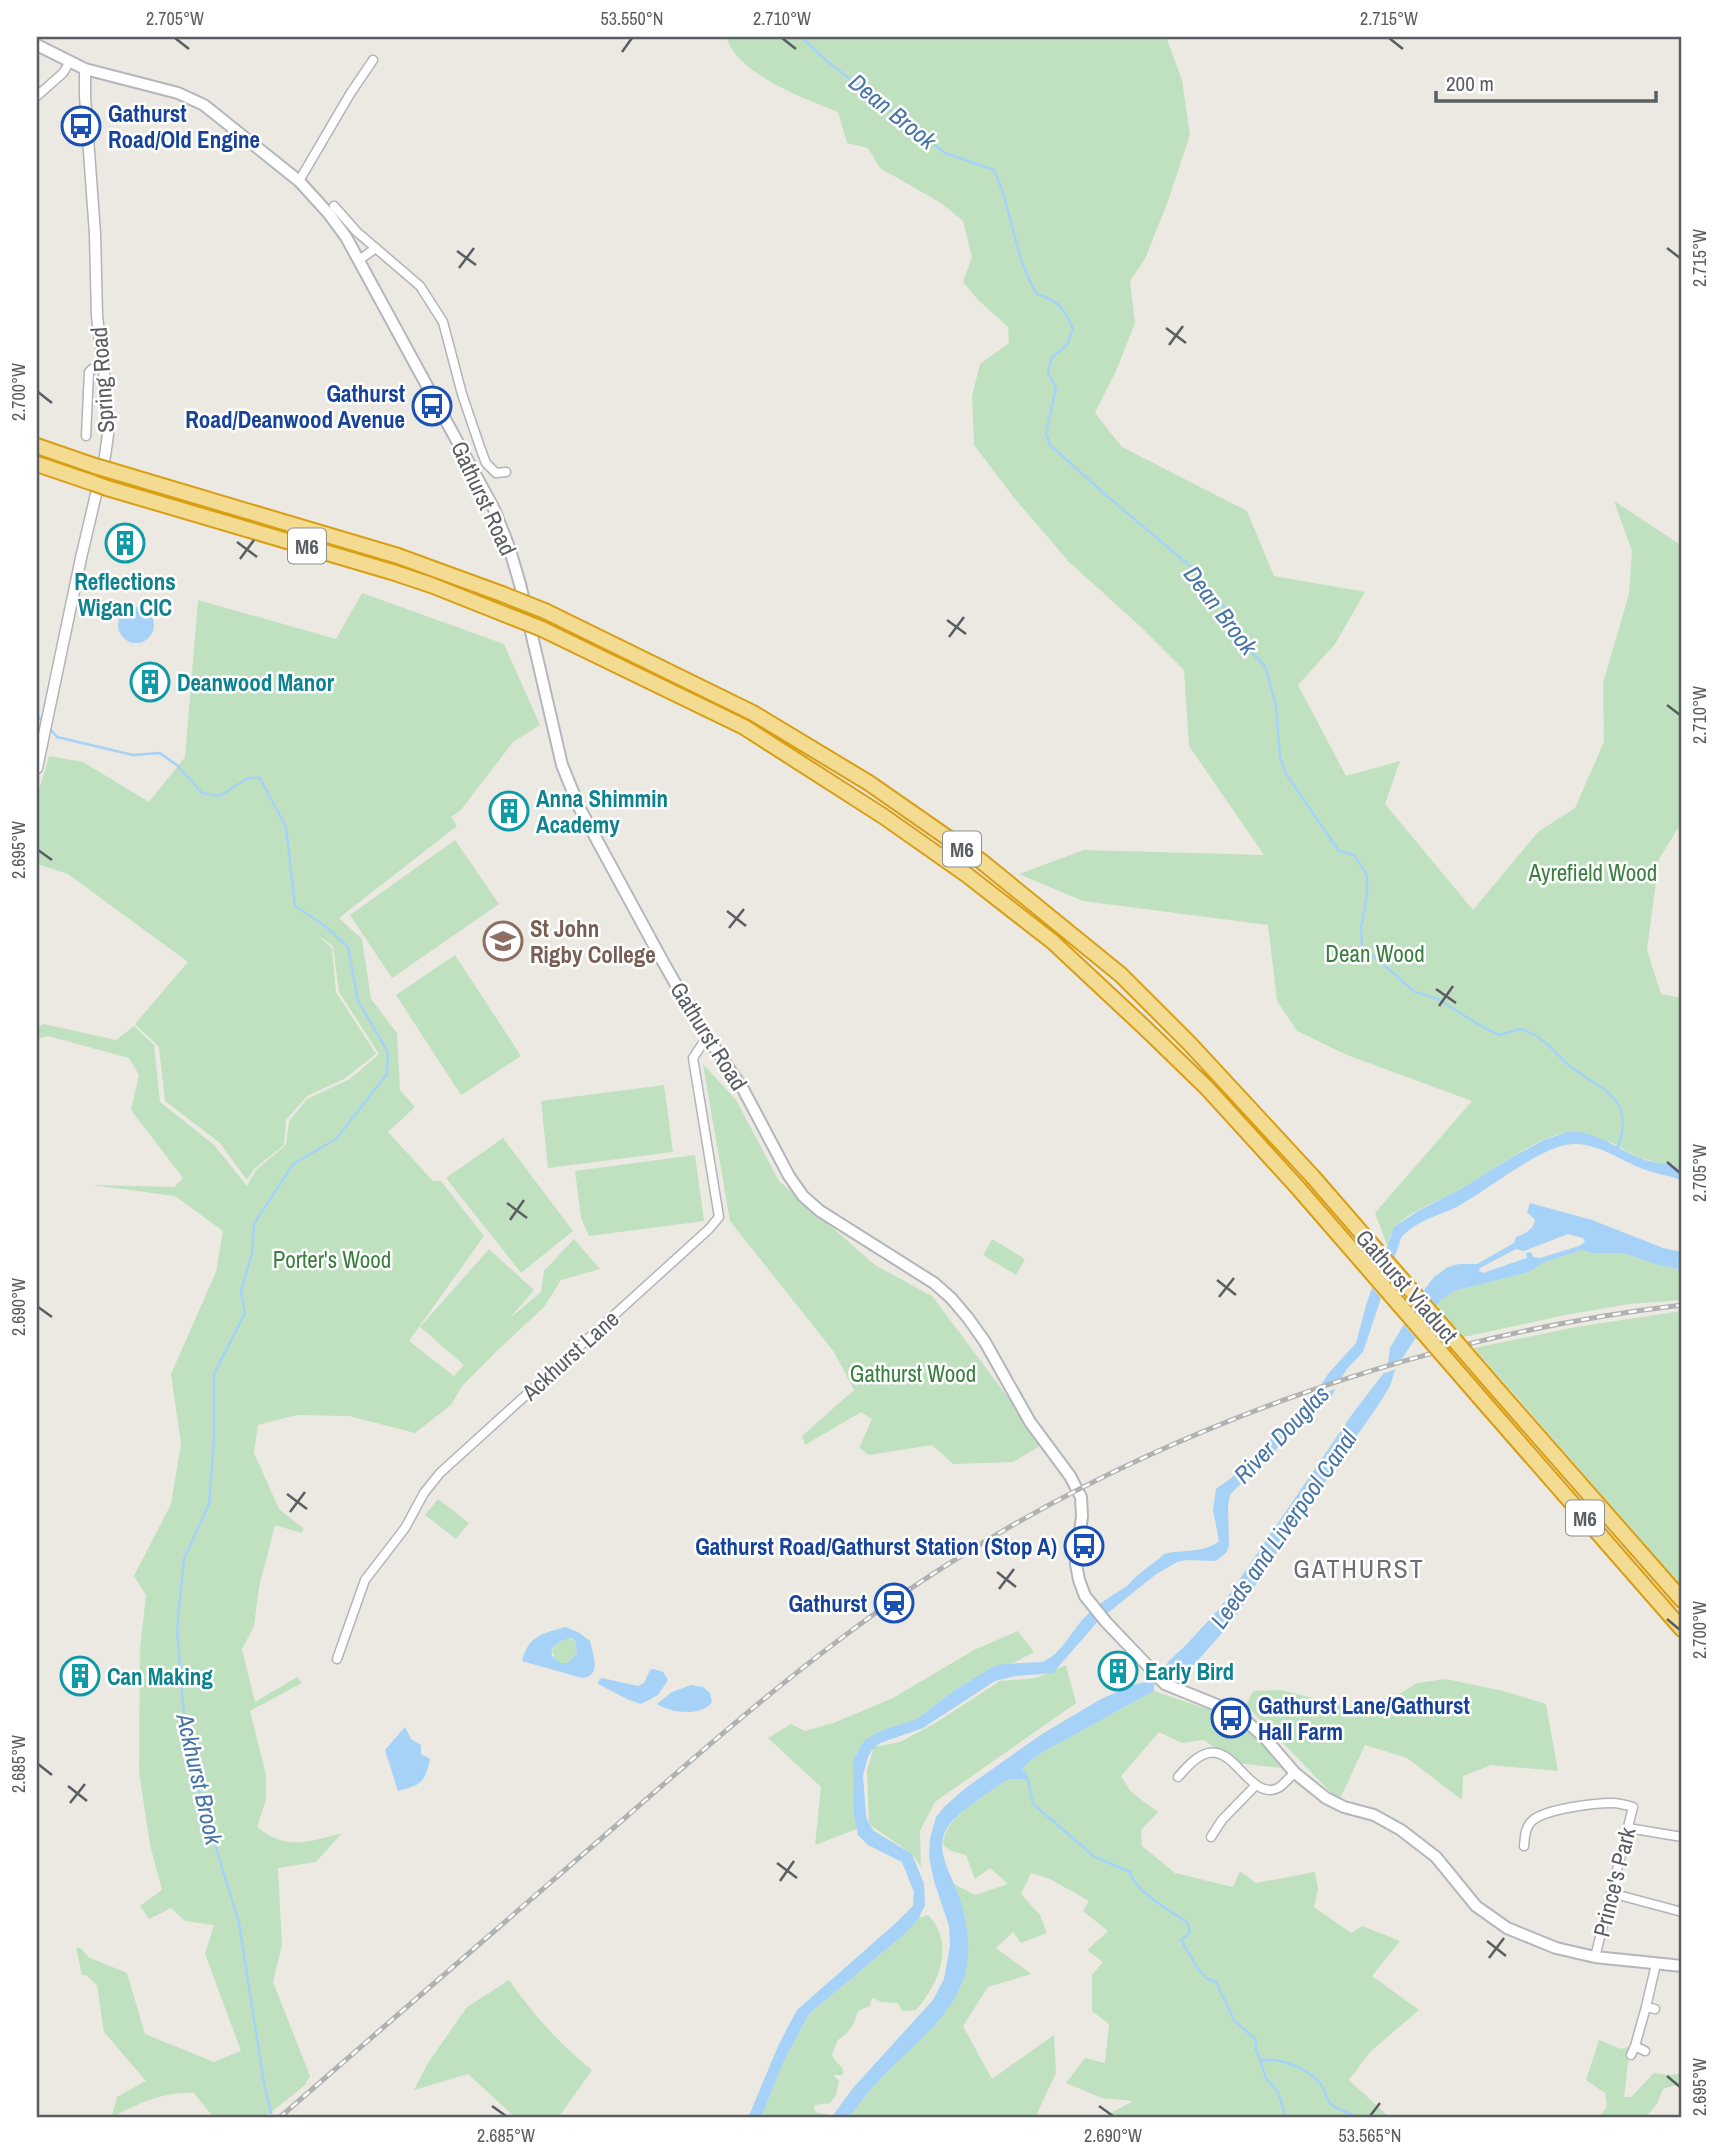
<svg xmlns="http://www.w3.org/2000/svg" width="1719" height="2155" font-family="'Archivo Narrow',sans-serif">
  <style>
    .green { fill: #c0e1c0 }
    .water { fill: #a6d2f7; fill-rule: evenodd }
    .pier { fill: #ebe9e1 }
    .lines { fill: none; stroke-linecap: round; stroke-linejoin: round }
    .stream { stroke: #a6d2f7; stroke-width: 2.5 }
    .minor-casing { stroke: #b2b4b8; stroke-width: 11 }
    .tertiary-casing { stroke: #b2b4b8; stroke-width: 13 }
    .secondary-casing { stroke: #b3b6bb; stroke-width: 14 }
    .motorway-casing { stroke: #d99e14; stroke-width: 18 }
    .minor { stroke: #fff; stroke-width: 8 }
    .tertiary { stroke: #fff; stroke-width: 10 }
    .secondary { stroke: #fff; stroke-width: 10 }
    .motorway { stroke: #f3db91; stroke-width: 14 }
    .rail-casing { stroke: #b0b1b1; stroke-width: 5 }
    .rail { stroke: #fff; stroke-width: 2.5; stroke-dasharray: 8; stroke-linecap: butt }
    .motorway-bridge-casing { stroke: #d99e14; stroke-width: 18; stroke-linecap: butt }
    .motorway-bridge { stroke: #f3db91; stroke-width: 14 }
    .ticks { fill: none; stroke: #5a5d61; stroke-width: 2.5 }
    .labels { text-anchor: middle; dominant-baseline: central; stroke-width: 5; stroke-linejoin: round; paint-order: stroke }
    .shield { fill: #fff; stroke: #8c8e90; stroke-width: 2 }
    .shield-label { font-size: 21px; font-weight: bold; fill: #5a5d61 }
    .transit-label { font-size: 23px; font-weight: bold; fill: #164399; stroke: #fff; text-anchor: end }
    .street-label { font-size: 23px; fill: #5a5d61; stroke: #fff }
    .culture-label { font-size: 23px; font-weight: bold; fill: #0d838f; stroke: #fff; text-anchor: start }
    .park-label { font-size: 23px; fill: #3b7f40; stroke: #fff }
    .education-label { font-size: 23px; font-weight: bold; fill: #785e54; stroke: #fff; text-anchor: start }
    .water-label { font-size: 24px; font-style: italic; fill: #4674a6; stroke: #fff }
    .quarter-label { font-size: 26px; letter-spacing: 2px; fill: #6b6f73; stroke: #fff }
    .neatline { fill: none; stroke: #5a5d61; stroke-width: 2.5 }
    .ticks-label { font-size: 18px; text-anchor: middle; fill: #5a5d61 }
  </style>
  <rect width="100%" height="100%" fill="#ebe9e1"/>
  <path class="green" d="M726,37h440l16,43 8,55 -22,66 -23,58 -15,22 5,42 -19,48 -21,42 27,34 125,64 27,65 91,16 -30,52 -37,41 48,91 54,-15 -15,43 88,106 65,-78 37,-24 29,-66 -1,-59 26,-89 3,-43 -18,-50 68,45v276l-23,37 -12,91 14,44 21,4v171l-42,-11 -30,-16 -43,-10c-39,9 -75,40 -110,59 -18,10 -40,17 -57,31 -7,6 -10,14 -13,23l-12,-32 97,-112 -125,-46 -50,-24 -20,-30 -9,-76 -185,-24 -64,-27 65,-24 180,5 -75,-109 -5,-76 -43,-43 -72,-65 -54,-63 -41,-54 -2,-49 8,-32 29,-21 -1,-16 -30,-27 -15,-18 9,-25 -9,-36 -22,-18 -61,-35 -12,-20 -21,-5 -9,-31c-33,-13 -101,-38 -112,-75z
    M362,593l142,51 36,81 -27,17 -52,68 -10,7 6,9 -118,92 23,21 9,60 26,34 3,57 15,17 -27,25 45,49h8l43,55 -75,105 45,35 10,-11 -44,-38 69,-78 45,41 -25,29 32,-27 3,-21 30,-32 26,30 -39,11 -17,27 -45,42 -37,37 -11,19 -36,28 -66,-17 -52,-1 -39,10 -4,28 25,56 25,20 -3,4 -26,-8 -16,62 -5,39 -12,23 13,53 42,-25 5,6 -52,28 16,64v25l-9,27c30,24 51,15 85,6l-26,29 -38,6 4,77 -9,37 37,94 -5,9 -41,33h-50l-20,-25c-29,-2 -58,11 -83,25l6,-21 29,-16 -42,-49 -7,-47 -11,-10h-4l-6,-27h5l7,9 39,16 18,61 69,28 27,-11 -36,-97 9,-29 -29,-4 -14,-13 -22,11 -9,-13 22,-16 -12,-45 -11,-73 1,-123 6,-54 -12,-19 37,-72 10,-60 -10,-70 45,-102 7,-41 -48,-35 -83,-11 82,2 9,-9 -52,-68 8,-35 -10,-17 -81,-22 -11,3v-12l7,-3 72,16 18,-14 20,19 6,57 54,43 33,41 9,-16 30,-25 3,-24 18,-22 43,-20 29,-25 -40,-62 -6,-46 -18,-13 17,15 4,44 40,62 -32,25 -37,17 -21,24 -2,25 -30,24 -7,11 -27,-37 -55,-42 -6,-54 -24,-23 53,-62 -120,-88 -31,-10v-67l12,-41 34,6 66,40 36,-45 13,-157 138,39z
    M455,840l44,64 -107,74 -42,-63z
    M455,955l66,101 -60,39 -65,-100z
    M703,1064l33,36 43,81 96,84 57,31 81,108 27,42 -27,16 -60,2 -21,-19 -63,10 -10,-7 13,-29 -11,-7 -56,33 -3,-9 52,-46 -20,-38 -104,-131z
    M664,1085l9,67 -125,16 -7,-67z
    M503,1138l70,93 -52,42 -75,-95z
    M695,1155l9,66 -115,15 -8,-18 -6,-47z
    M992,1239l33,20 -9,16 -33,-20z
    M1582,1250l10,3h31l32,11 27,6v30l-52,4 -65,11 -101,22 -27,-31 7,-10 9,-5 76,-19 13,-9z
    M1682,1311v276l-208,-239 102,-21z
    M438,1499l31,24 -13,16 -31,-24z
    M1018,1631l16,21 -21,11 -21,4 -40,25 -35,27 -53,22 -8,13 -3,16 4,59 -42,16 6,-58 -53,-49 23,-14 14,7 28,-8 60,-25 81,-48z
    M569,1638l6,3 2,11 -9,11h-8l-5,-3 -3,-9 4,-7z
    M1066,1665l10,38 -141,99 -15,29 1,36 -9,-13 -43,-30 -2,-54 7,-23 26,-5 37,-20 63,-41 36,-3z
    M1446,1679l57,12 43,13 12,67 -67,-6 -28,11 -1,24 -55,-42 -42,-13 -26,56 -93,-96 7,-14 28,-1 89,22 47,-29z
    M1154,1691l59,20 44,26 24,31 -44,-5 -33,-23 -22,3 -23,-11 -38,44 10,16 27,20 -17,18 1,16 33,27 58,14 7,-16 16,12 59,-11 3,17 -4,18 37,26 11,-7 38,15 -28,35 47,34 -48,41 -22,29 39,36 17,2h-298l2,-4 24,-13 -31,-3 -36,-15 19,-25 20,5 4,-39 -17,-13v-36l11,-13 -16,-12 21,-19 -25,-20 6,-10 -39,-22 -19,-6 -10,21 19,21 7,18 -26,10 -8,-11 -17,16 35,26 -43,13 -25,39 29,53 62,-44 2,38 -21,45h-187c12,-15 24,-31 38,-45 18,-20 39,-36 56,-57 32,-38 31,-88 12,-132l21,11 33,-11 -18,-16 -15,11 -9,-24 -15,-4 -8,-6c2,-29 38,-46 59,-62l7,-4h20l-7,-10 8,-8 13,-9z
    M928,1915c28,29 11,69 -12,95l-14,1 -4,-8 -16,-1 -10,-4 -2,8 -12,5 -4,12 -8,11 -8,6 -6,14 2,5 9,10v6h-10l6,6 -3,14 -6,8 -15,2 -1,5 4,3 10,1 -3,4h-64l22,-55 26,-49 98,-82 12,-14z
    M509,1980c24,34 51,65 83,90l-34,48h-42l-48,-44 -54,16 14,-27 39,-56z
    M1599,2040l22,9 9,-3 -6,51h7l23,-24 17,2 11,-2v10l-19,6 -6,15 -9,11 1,3h-51l9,-11 -2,-14 -19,-13z"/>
  <path class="water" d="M118 625a18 18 0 1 1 36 0a18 18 0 1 1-36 0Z
    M1567,1132c30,-2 50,18 78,28 12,4 25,3 37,9v11c-12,-4 -25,-6 -36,-10 -23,-8 -46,-26 -71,-26 -33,-1 -92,51 -123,65 -18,8 -38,13 -51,29l-38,114 -17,18 -15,27 -12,14 -56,50 -33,34 -2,11 1,40 -3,7 -10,8 -29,-1 -10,2 -22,13 -56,45 -46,53 -37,3 -21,5 -72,47 -43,15 -8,7 -4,7 -5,18 3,41 3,8 5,7 38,23 12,30 1,21 -6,13 -12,14 -98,82 -26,49 -22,55h-13l31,-74 18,-34 100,-88 16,-16 1,-14 -12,-30 -34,-17 -10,-10 -4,-19 -1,-46v-9l7,-14 4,-6 14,-9 39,-13 35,-27 40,-25 12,-3 38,-2c21,-8 29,-32 45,-47 12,-12 26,-20 40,-29 5,-5 10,-11 16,-15 7,-6 14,-10 21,-17 18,-5 40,0 55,-13l-6,-31 3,-21 18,-13 79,-79 15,-23 28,-31 11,-41 27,-75 24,-16 41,-21 55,-34 30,-16z
    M1530,1203l62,17 71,28 19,4v18l-27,-6 -32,-11h-31l-10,-3 -40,13 -13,9 -75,19 -13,9 -40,60 -7,13 -4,13 -9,15 -120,174c-14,27 -33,52 -54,75 -7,8 -14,17 -23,23 -9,7 -18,4 -30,12v6l-111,61 -13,9 -8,8 4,3 3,7h-20l-7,4c-17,13 -48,30 -57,49 -10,21 9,47 15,67 8,26 13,58 2,84 -15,38 -49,62 -76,90 -14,14 -26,30 -38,45h-17l22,-30 80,-88 11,-21 6,-33 -1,-20 -15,-45 -5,-24 1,-19 6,-21 9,-11 22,-19 75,-53 59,-35 32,-14 16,-4 12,-9 8,-11 17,-16 34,-37 133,-195 30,-39 5,-11 2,-15 34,-58 10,-13 14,-10 11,-3h18l37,-21 2,-6c6,-2 18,-7 19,-17l-8,-8zM1568,1234l15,4 2,4 -6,4 -39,12 -7,-1 -2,-5 -5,1 1,5 -44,15 -4,-2 1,-3 36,-19 8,2z
    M565,1627l13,5 12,9c3,14 12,35 -8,37l-60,-17c7,-26 20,-27 43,-34zM567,1639l4,-1 4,3 2,11 -9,11h-8l-8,-7c-2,-11 6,-13 15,-17z
    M654,1669l9,3 5,8 -10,15 -17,9 -12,-4 -31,-16 1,-4 3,-2 36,8 6,-3 6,-13z
    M691,1685l12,2 7,6 2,9c-10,15 -42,11 -55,2l15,-12z
    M405,1727l6,12 10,6v9l9,5c-5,24 -9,26 -32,32l-13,-41z"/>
  <path class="pier" d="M1384,1244l13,16 -14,41 -14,-17z
    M1421,1288l18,20 -21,33 -17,-20z
    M1408,1357l-8,11 -22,7 6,-10z
    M1345,1377l-7,11 -28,9 8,-11z"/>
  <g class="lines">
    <path class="stream" d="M801,37l27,25 117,91 49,17c19,40 19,86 43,124 22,7 27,14 36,35l-6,16 -16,13 -3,15 8,15 -10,45 4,12 57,51 89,75 36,46 5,21 28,28 11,40 4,51 6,17 53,77 15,4 13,20v20l-6,33 1,18 53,46 21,6 45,28 18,9 22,-6c7,3 15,6 20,10 11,8 19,19 29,27 31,24 66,31 48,81
      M37,715l4,4
      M51,730l6,7 76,18 27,-2 18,13 24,27 18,3 28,-18h12l26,49 9,79 29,19 24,22 10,54 30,51 -1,22 -51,65 -43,25 -39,60 -2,29 -11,38 4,22 -31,61v65l-5,65 -25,55 -7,70 6,76 18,94 38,124 25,160 7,30
      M1025,1777l3,3 5,24 62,53 35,15c3,18 42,40 58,51l2,10 -9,7 17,29 8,9 10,4 18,38 22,20v10l4,10c20,-2 46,7 60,23 5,6 5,14 10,20 7,7 21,11 30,15
      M1260,2060l6,18 12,14 8,26"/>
    <defs>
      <path id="minor" d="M37,96l26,-23 6,-10
        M299,181l51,-87 23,-34
        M334,206l23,26 63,54 23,36 19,72 19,56 5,13 10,10 10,-1
        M359,260l17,-12
        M86,436l3,-64 3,-3 11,-4
        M337,1659l28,-79 40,-52 19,-35 16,-20 269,-244 10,-12 -26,-159 14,-21
        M1178,1777c8,-9 18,-21 30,-24 27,-7 43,48 70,35 6,-3 11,-11 17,-15
        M1628,1828l54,9
        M1211,1837l11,-17 34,-35
        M1524,1846c1,-9 1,-19 8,-25 12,-12 63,-18 80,-18 7,0 14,2 21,4l-38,150
        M1611,1893l71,19
        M1646,2007l10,-43
        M1635,2046l11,-39 9,2
        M1631,2055l4,-9 10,5"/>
      <path id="tertiary" d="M37,768l44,-210 24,-102 4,-29 -2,-31 -10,-80 -2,-82 -10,-138v-27"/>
      <path id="secondary" d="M37,45l48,24 93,24 26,12 95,76 30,33 17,23 148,272 15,38 11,37 42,181 17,42 83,153 37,65 44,64 46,87 14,20 17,15 114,72 17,15 17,20 17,24 45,80 40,54 11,21 1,19 -6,48 3,16 6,16 21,26 59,62 64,26 16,10 20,18 30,35 31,25 18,9 30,8 27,15 35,27 40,49 31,22 49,20 39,9 87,9"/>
      <path id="motorway" d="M37,446l58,20
        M37,464l56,19
        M112,471l286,85 104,38
        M107,488l285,84 39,13 73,29
        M545,611l208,102 116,70 112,78 140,114 69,69 123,133
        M542,629l202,98 139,89 84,59 86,67 92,86 62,60 92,101
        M1502,1395l180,205
        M1488,1407l194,222"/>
    </defs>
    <use href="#minor" class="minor-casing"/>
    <use href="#tertiary" class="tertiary-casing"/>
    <use href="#secondary" class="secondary-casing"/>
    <use href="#motorway" class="motorway-casing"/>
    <use href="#minor" class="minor"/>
    <use href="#tertiary" class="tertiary"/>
    <use href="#secondary" class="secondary"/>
    <use href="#motorway" class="motorway"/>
    <defs>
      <path id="rail" d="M279,2118c113,-98 225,-196 339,-294 96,-84 192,-168 298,-239 226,-151 497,-248 766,-280"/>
    </defs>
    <use href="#rail" class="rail-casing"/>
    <use href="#rail" class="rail"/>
    <defs>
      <path id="motorway-bridge" d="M95,466l17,5
        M93,483l14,5
        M502,594l43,17
        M504,614l38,15
        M1313,1177l189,218
        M1299,1189l189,218"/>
    </defs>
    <use href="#motorway-bridge" class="motorway-bridge-casing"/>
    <use href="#motorway-bridge" class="motorway-bridge"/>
  </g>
  <path class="ticks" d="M175,38l14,11M782,38l14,11M1389,38l14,11M622,52l10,-14M1667,248l13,10M457,251l19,14M459,268l15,-20M1166,328l20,15M1169,345l14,-19M38,392l14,11M237,542l20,15M240,559l14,-19M947,620l19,14M949,637l15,-20M1667,705l13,10M38,850l14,10M727,911l19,15M729,928l15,-19M1436,989l20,14M1439,1006l14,-20M1667,1162l13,11M507,1203l20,15M510,1220l14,-20M1217,1280l19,15M1219,1297l15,-19M38,1307l14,10M287,1494l20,15M290,1512l15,-20M997,1572l19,15M999,1589l15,-20M1667,1619l13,11M38,1764l14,11M68,1786l19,15M70,1803l15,-19M777,1863l20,15M780,1881l14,-20M1487,1941l19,15M1489,1958l15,-20M1667,2076l13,11M492,2106l14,10M1099,2106l14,10M1370,2116l10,-13"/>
  <defs>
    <symbol id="bus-ring" viewBox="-11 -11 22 22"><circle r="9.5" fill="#fff" stroke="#1a4fb4" stroke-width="1.5"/><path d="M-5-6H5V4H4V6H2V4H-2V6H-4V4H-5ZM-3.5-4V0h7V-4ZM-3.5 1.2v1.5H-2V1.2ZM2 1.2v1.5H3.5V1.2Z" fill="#1a4fb4"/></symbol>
    <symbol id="building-ring" viewBox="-11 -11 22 22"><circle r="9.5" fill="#fff" stroke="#0f9aa8" stroke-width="1.5"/><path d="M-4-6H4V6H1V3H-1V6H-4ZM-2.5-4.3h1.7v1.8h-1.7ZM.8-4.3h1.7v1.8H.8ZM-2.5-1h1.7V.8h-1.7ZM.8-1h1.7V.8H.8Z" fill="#0f9aa8"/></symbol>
    <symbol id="university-ring" viewBox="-11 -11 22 22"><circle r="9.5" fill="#fff" stroke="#8d6e63" stroke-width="1.5"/><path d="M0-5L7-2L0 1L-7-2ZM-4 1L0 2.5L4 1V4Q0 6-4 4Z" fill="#8d6e63"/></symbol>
    <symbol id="station-ring" viewBox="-11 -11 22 22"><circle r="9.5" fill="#fff" stroke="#1a4fb4" stroke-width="1.5"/><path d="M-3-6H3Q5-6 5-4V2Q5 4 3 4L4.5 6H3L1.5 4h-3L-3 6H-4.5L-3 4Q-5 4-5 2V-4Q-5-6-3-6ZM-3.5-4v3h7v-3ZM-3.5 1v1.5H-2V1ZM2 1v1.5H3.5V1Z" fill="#1a4fb4"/></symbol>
  </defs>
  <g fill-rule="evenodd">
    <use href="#bus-ring" x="59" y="104" width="44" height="44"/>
    <use href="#bus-ring" x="410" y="384" width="44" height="44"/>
    <use href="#building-ring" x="103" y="521" width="44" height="44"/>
    <use href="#building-ring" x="128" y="660" width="44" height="44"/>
    <use href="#building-ring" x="487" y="789" width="44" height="44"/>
    <use href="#university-ring" x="481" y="919" width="44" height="44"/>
    <use href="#bus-ring" x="1062" y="1524" width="44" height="44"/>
    <use href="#station-ring" x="872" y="1581" width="44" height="44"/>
    <use href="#building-ring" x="1096" y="1649" width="44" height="44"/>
    <use href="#building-ring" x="58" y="1654" width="44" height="44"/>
    <use href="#bus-ring" x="1209" y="1696" width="44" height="44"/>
  </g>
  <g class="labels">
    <g class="shield">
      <rect x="288" y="528.5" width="38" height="35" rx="5"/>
      <rect x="943" y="831.5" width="38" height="35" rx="5"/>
      <rect x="1566" y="1500.5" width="38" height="35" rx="5"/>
    </g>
    <g class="shield-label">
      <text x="307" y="546">M6</text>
      <text x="962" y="849">M6</text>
      <text x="1585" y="1518">M6</text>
    </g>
    <g class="transit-label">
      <text x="108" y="113" text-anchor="start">Gathurst<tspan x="108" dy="26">Road/Old Engine</tspan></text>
      <text x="405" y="393">Gathurst<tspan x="405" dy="26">Road/Deanwood Avenue</tspan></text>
      <text x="1057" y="1546">Gathurst Road/Gathurst Station (Stop A)</text>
      <text x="867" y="1603">Gathurst</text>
      <text x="1258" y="1705" text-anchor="start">Gathurst Lane/Gathurst<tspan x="1258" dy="26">Hall Farm</tspan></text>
    </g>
    <g class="street-label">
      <text transform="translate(102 380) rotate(-94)">Spring Road</text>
      <text transform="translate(484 498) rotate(65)">Gathurst Road</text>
      <text transform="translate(709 1036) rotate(58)">Gathurst Road</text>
      <text transform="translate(1407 1286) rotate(49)">Gathurst Viaduct</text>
      <text transform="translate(570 1355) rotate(-42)">Ackhurst Lane</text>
      <text transform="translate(1614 1882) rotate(-76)">Prince's Park</text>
    </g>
    <g class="culture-label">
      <text x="125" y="581" text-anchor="middle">Reflections<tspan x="125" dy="26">Wigan CIC</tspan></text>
      <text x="177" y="682">Deanwood Manor</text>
      <text x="536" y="798">Anna Shimmin<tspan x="536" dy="26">Academy</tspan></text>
      <text x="1145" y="1671">Early Bird</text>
      <text x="107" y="1676">Can Making</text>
    </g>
    <g class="park-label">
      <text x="1593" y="872">Ayrefield Wood</text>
      <text x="1375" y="953">Dean Wood</text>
      <text x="332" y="1259">Porter's Wood</text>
      <text x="913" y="1373">Gathurst Wood</text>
    </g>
    <g class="education-label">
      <text x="530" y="928">St John<tspan x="530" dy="26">Rigby College</tspan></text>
    </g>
    <g class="water-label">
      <text transform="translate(893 111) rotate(39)">Dean Brook</text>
      <text transform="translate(1221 610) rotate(53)">Dean Brook</text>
      <text transform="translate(1281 1434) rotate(-46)">River Douglas</text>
      <text transform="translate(1283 1529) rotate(-55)">Leeds and Liverpool Canal</text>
      <text transform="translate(200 1779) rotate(77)">Ackhurst Brook</text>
    </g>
    <g class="quarter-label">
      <text x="1359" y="1568">GATHURST</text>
    </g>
  </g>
  <rect width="1719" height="2155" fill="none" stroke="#ffffff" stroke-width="77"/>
  <path d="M1436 91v10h220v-10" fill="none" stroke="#5a5d61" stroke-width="3.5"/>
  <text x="1446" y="91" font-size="21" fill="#5a5d61" stroke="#ffffff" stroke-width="5" paint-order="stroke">200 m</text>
  <rect x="38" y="38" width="1642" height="2078" class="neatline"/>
  <g class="ticks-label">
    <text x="175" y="25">2.705°W</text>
    <text x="632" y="25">53.550°N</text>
    <text x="782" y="25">2.710°W</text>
    <text x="1389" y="25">2.715°W</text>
    <text transform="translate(1700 258) rotate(-90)" y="6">2.715°W</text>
    <text transform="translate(19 392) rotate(-90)" y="6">2.700°W</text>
    <text transform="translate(1700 715) rotate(-90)" y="6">2.710°W</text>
    <text transform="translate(19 850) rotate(-90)" y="6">2.695°W</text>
    <text transform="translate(1700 1173) rotate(-90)" y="6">2.705°W</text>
    <text transform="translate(19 1307) rotate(-90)" y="6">2.690°W</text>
    <text transform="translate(1700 1630) rotate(-90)" y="6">2.700°W</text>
    <text transform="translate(19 1764) rotate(-90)" y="6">2.685°W</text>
    <text transform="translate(1700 2087) rotate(-90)" y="6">2.695°W</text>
    <text x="506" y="2142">2.685°W</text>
    <text x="1113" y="2142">2.690°W</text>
    <text x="1370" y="2142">53.565°N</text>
  </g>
</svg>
